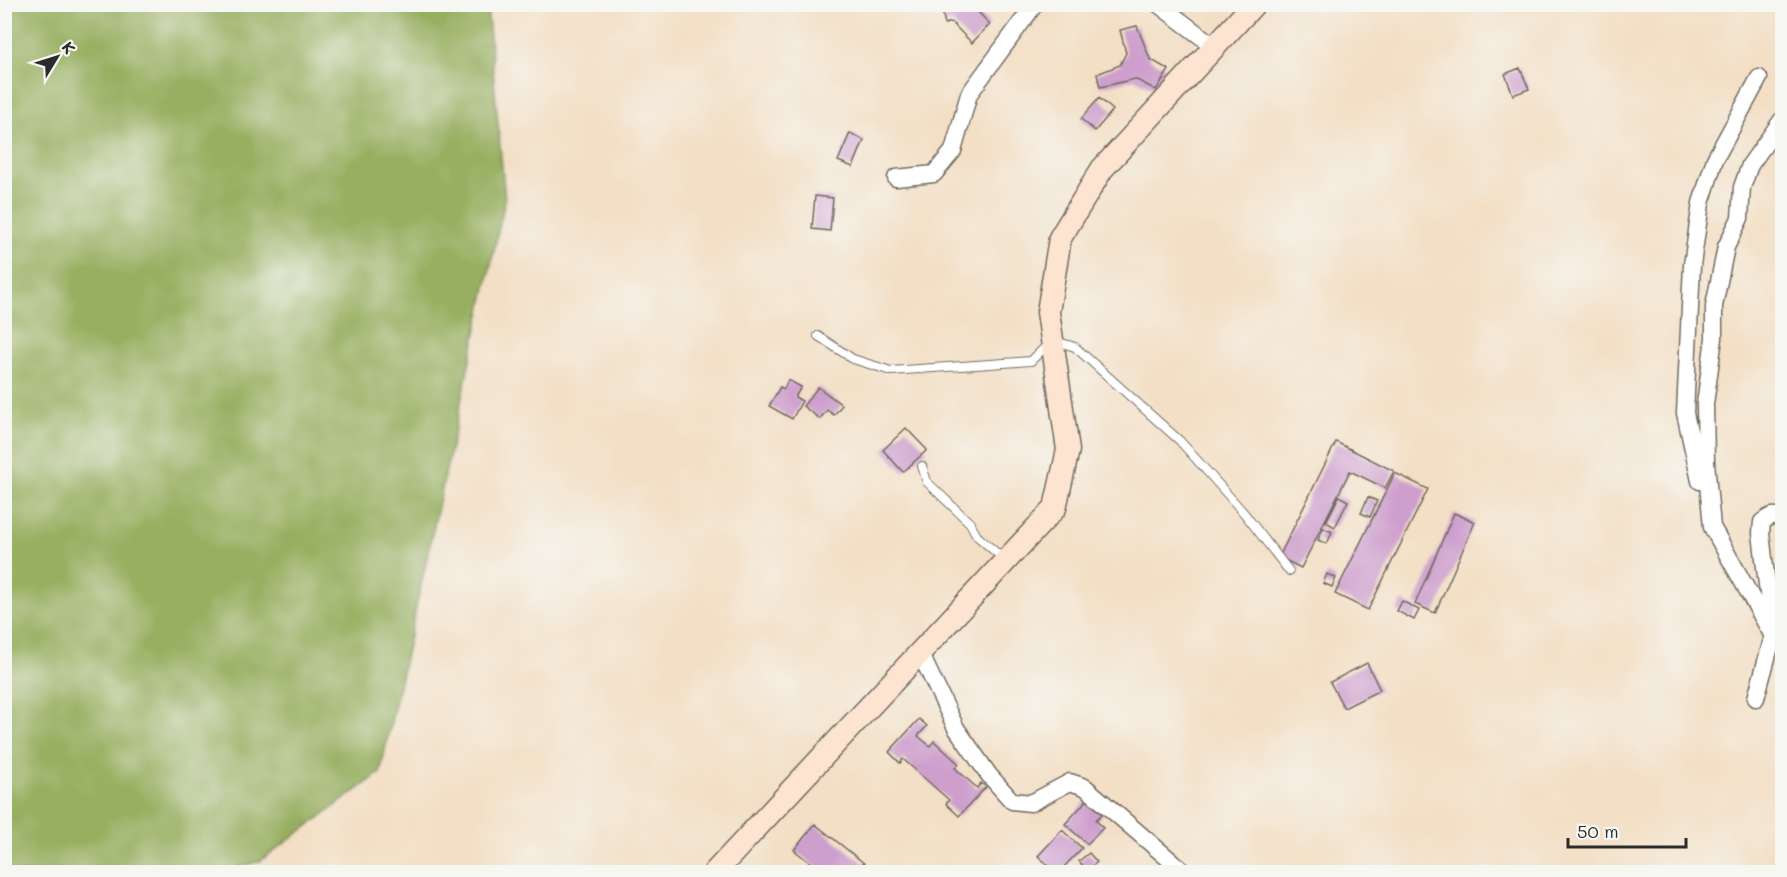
<svg xmlns="http://www.w3.org/2000/svg" width="1787" height="877" font-family="Mali,sans-serif">
  <style>
    .forest { fill: #97af60; stroke: #616d46; stroke-width: 1.5 }
    .building { fill: #ce9fcd }
    .lines { fill: none; stroke-linecap: round; stroke-linejoin: round }
    .lane-casing { stroke: #716a61; stroke-width: 10 }
    .street-casing { stroke: #716a61; stroke-width: 19 }
    .secondary-casing { stroke: #716a61; stroke-width: 25 }
    .lane { stroke: #fff; stroke-width: 8 }
    .street { stroke: #fff; stroke-width: 16 }
    .secondary { stroke: #fde4d0; stroke-width: 22 }
  </style>
  <rect width="100%" height="100%" fill="#f6f6f2"/>
  <filter id="ink" filterUnits="userSpaceOnUse"><feTurbulence type="fractalNoise" baseFrequency=".0167" numOctaves="2"/><feDisplacementMap in="SourceGraphic" scale="12" xChannelSelector="R" yChannelSelector="G"/><feConvolveMatrix kernelMatrix="1 2 1 2 8 2 1 2 1" color-interpolation-filters="sRGB"/></filter>
  <filter id="wash" filterUnits="userSpaceOnUse"><feTurbulence type="fractalNoise" baseFrequency=".008" numOctaves="4" result="noise"/><feDisplacementMap in="SourceGraphic" scale="24" xChannelSelector="R" yChannelSelector="G"/><feGaussianBlur stdDeviation="1.35" result="paint"/><feColorMatrix in="noise" values="0 0 0 0 0 0 0 0 0 0 0 0 0 0 0 0 0 1.4 0 .05"/><feComposite in="paint" operator="in"/></filter>
  <g filter="url(#wash)">
    <rect width="100%" height="100%" fill="#f3dfc5"/>
    <path class="forest" d="M5,4l482,1 18,195 -125,573 -120,88 -38,11h-217z"/>
    <g id="blocks">
      <path class="building" d="M940,4h30l20,20 -18,19 -21,-21 -6,2z
        M1137,26l13,33 19,11 -13,20 -21,-11 -35,8 -3,-13 23,-9 6,-12 -6,-23z
        M1520,68l9,21 -16,6 -8,-21z
        M1099,98l14,12 -18,21 -14,-12z
        M850,133l14,7 -11,27 -15,-6z
        M815,196l18,2 -3,33 -18,-2z
        M788,380l13,7 -6,10 7,4 -10,18 -23,-13 11,-19 4,2z
        M818,387l24,18 -8,10 -7,-5 -7,9 -17,-13z
        M906,428l21,22 -24,22 -20,-22z
        M1336,442l58,29 -9,17 -35,-17 -49,97 -22,-11z
        M1395,473l33,16 -60,121 -33,-16z
        M1339,496l9,5 -13,26 -9,-5z
        M1368,497l9,4 -7,16 -9,-4z
        M1454,513l21,9 -40,91 -20,-9z
        M1323,528l9,4 -5,12 -9,-4z
        M1327,574l9,4 -4,9 -9,-4z
        M1402,601l17,9 -5,10 -17,-9z
        M1367,663l13,27 -36,18 -14,-26z
        M919,719l8,7 -9,10 12,10 4,-5 25,23 -4,4 22,20 4,-5 5,4 -27,29 -13,-12 3,-4 -46,-41 -3,4 -11,-11z
        M1087,800l15,14 -6,6 7,8 -16,16 -22,-20z
        M815,824l60,48h-53l-28,-22z
        M1062,830l20,18 -23,24h-4l-17,-16z
        M1089,853l8,9 -10,9 -8,-10z"/>
    </g>
  </g>
  <g filter="url(#ink)">
    <use href="#blocks" fill-opacity="0" stroke="#716a61" stroke-width="1.5"/>
    <g class="lines">
      <defs>
        <path id="lane" d="M818,336l35,23 38,12 140,-10 21,-21 23,7 105,94 64,72 45,58
          M922,466l5,16 43,41 7,13 29,25"/>
        <path id="street" d="M1158,4l57,43
          M896,178l38,-4 19,-23 16,-57 66,-90
          M1700,481l-15,-68 7,-148 9,-62 14,-44 44,-81
          M1773,636l-61,-109 -6,-65 -1,-58 9,-66v-32l12,-59 14,-29 2,-31 8,-22 32,-45
          M920,653l36,75 33,47 23,26 19,2 39,-21 15,5 99,85
          M1756,698l17,-62 -12,-103 1,-11c8,-6 12,-9 20,-3"/>
        <path id="secondary" d="M715,872l340,-364 13,-58 -20,-138 12,-74 42,-69 152,-165"/>
      </defs>
      <use href="#lane" class="lane-casing"/>
      <use href="#street" class="street-casing"/>
      <use href="#secondary" class="secondary-casing"/>
      <use href="#lane" class="lane"/>
      <use href="#street" class="street"/>
      <use href="#secondary" class="secondary"/>
    </g>
  </g>
  <rect width="1787" height="877" fill="none" stroke="#f6f6f2" stroke-width="24"/>
  <g transform="translate(57 57) rotate(52)" stroke="#f6f6f2" stroke-width="4.5" paint-order="stroke">
  <path d="M0-4.5L10 22L0 15L-10 22Z" fill="#2b2b2b"/>
  <text y="-9" font-size="16" font-weight="bold" text-anchor="middle" fill="#2b2b2b">K</text>
  </g>
  <path d="M1568 838v9h118v-9" fill="none" stroke="#2b2b2b" stroke-width="3"/>
  <text x="1577" y="838" font-size="18" fill="#2b2b2b" stroke="#f6f6f2" stroke-width="4.5" paint-order="stroke">50 m</text>
</svg>
